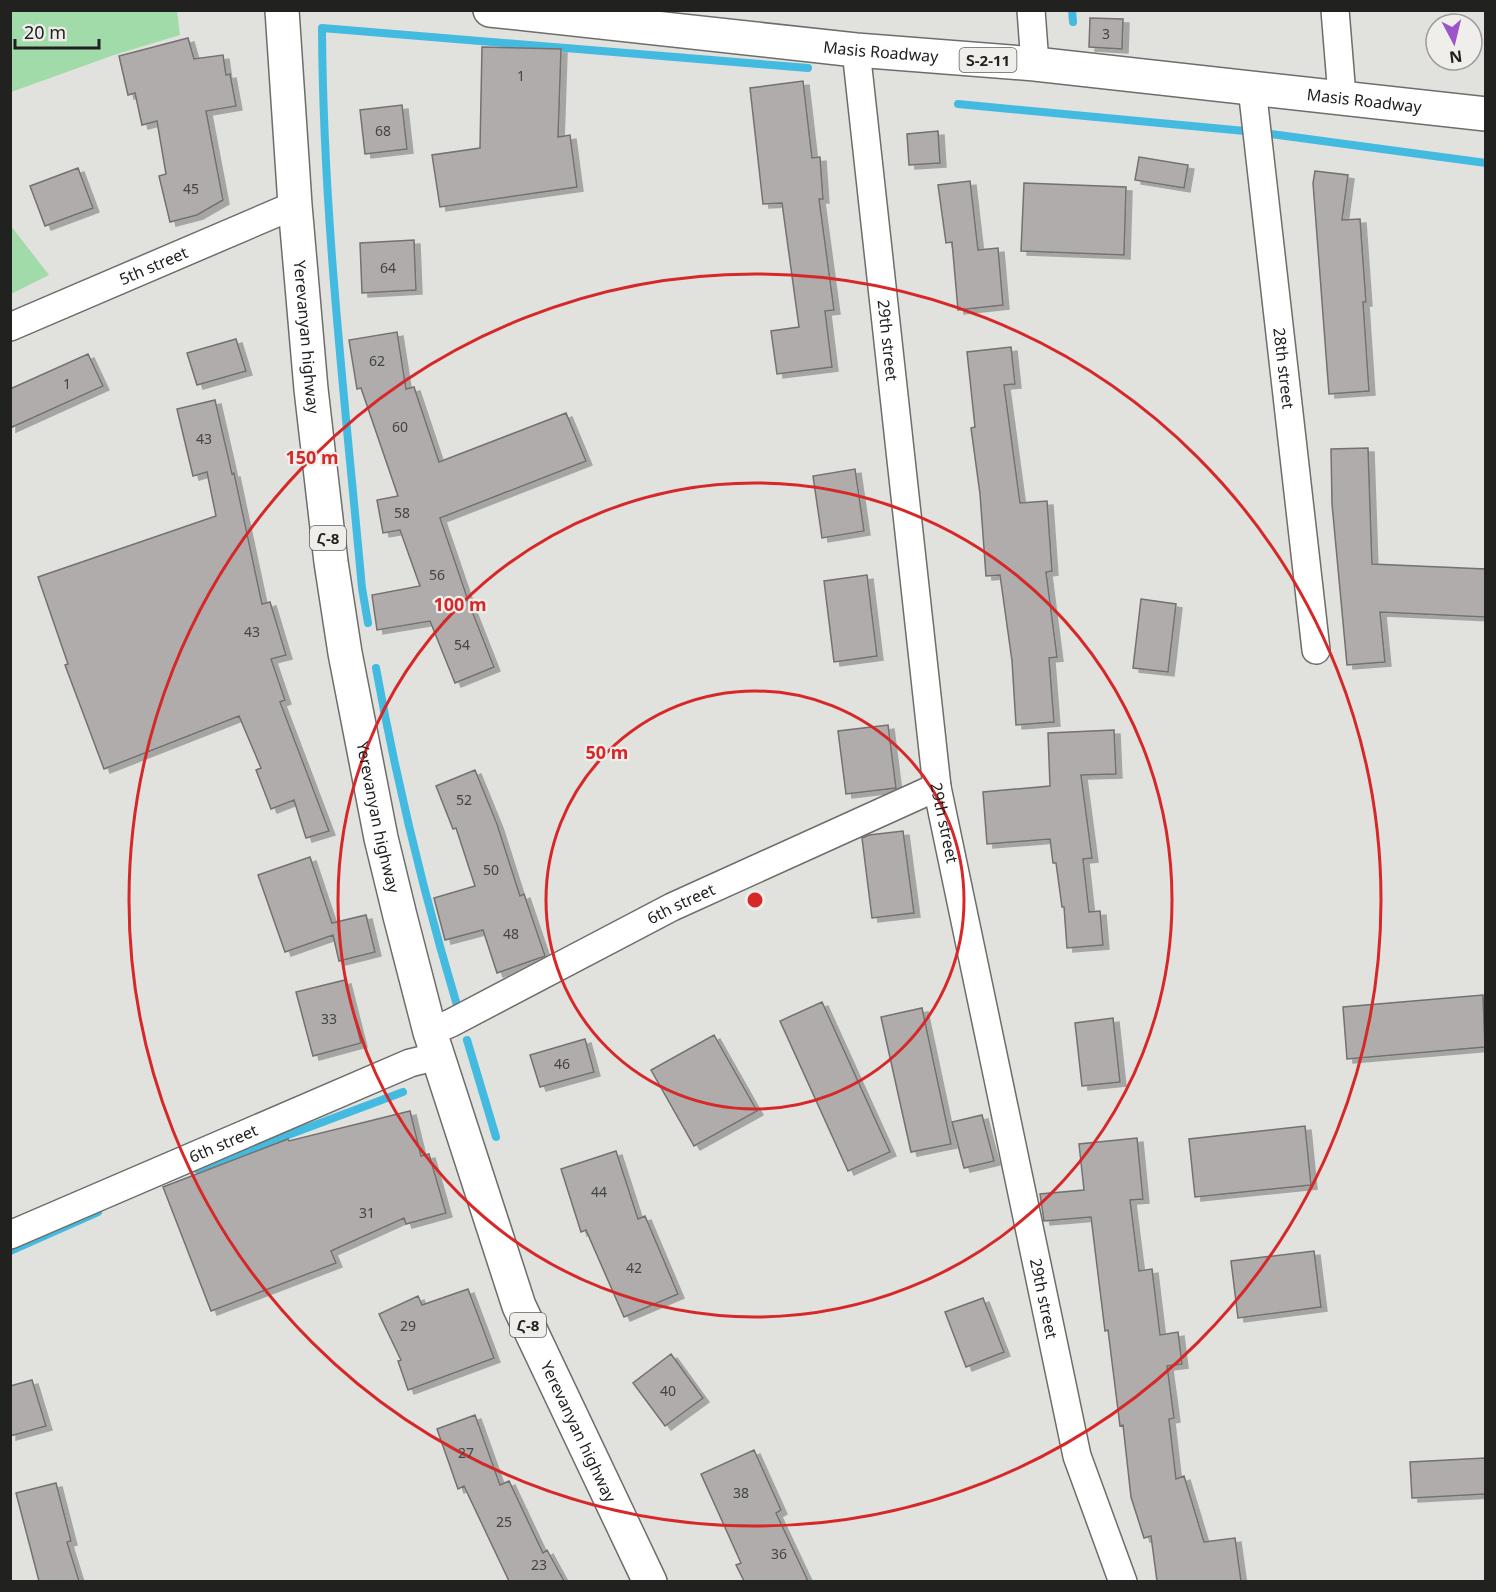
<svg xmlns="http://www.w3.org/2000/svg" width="1496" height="1592" font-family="'Noto Sans','Noto Sans Armenian',sans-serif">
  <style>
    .green { fill: #a1dbaa }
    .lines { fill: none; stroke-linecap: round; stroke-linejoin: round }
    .stream { stroke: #43badf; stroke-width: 8 }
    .building { fill: #afacab; stroke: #747170; stroke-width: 1.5; filter: url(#shadow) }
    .minor-casing { stroke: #6d6d6a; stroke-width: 30 }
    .major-casing { stroke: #6d6d6a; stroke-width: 36 }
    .minor { stroke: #fff; stroke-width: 27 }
    .major { stroke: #fff; stroke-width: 33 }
    .ring { fill: none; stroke: #d62828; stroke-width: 3 }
    .labels { text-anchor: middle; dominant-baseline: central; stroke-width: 4.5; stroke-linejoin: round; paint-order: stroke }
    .number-label { font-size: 14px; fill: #444443 }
    .shield { fill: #efeeeb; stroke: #5f5e5d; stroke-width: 1.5 }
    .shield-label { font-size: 15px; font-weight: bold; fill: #212120 }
    .street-label { font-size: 16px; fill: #212120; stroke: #efeeeb }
    .centre { fill: #d62828; stroke: #efeeeb; stroke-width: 3 }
    .ring-label { font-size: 18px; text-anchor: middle; font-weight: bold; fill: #d62828; stroke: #efeeeb; stroke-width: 4.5; stroke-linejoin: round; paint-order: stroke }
  </style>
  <defs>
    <filter id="shadow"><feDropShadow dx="6" dy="4" stdDeviation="0" flood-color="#0004"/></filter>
  </defs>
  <rect width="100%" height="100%" fill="#e1e1de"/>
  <path class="green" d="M11,10l166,1 3,24 -66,20 -103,37z
    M11,226l38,49 -38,19z"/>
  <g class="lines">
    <path class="stream" d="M1072,10l1,12
      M958,104l287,27
      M1271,134l215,29
      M368,623l-6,-35c-17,-187 -39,-373 -40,-560l486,40
      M376,668c21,116 49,231 83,344
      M467,1040l29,97
      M197,1169l206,-77
      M10,1251l88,-39"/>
  </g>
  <path class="building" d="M1090,18l33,1 -1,30 -33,-2z
    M188,38l6,21 29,-4 3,20 4,-1 6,32 -30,5 17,89 -26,15 -27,7 -11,-46 7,-2 -9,-53 -15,4 -7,-32 -7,2 -9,-39z
    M482,47l79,2 -3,88 12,-2 7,52 -137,20 -8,-52 48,-7z
    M803,81l9,77 8,-1 3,42h-4l15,111 -9,1 7,56 -55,7 -6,-43 28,-4 -17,-124 -19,1 -13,-116z
    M402,105l5,44 -42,5 -5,-44z
    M938,131l2,32 -31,2 -2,-31z
    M1139,157l49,8 -4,23 -49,-8z
    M78,168l15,40 -48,18 -15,-40z
    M1315,171l33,4 -6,45 18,-1 6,83h-3l6,89 -40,3 -16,-211z
    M970,181l8,69 20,-2 5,57 -45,5 -6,-68 -6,1 -8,-58z
    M1024,183l102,4 -2,68 -103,-4z
    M414,240l2,50 -54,3 -2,-50z
    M397,332l9,57 8,-2 25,75 127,-49 20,48 -146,57 30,88 24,61 -39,16 -25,-62 -53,9 -5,-35 48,-9 -20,-56 -17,3 -6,-33 21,-4 -37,-108 -4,1 -8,-49z
    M236,339l10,32 -49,14 -10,-32z
    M1011,347l4,37 -11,1 16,118 27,-2 5,70 -6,1 11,85 -8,1 5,64 -38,3 -4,-64 -12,-86 -14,1 -6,-82 -9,-66 4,-1 -8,-75z
    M88,354l15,32 -93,42v-39z
    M215,400l17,74 2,-1 28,131 8,-2 16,53 -15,4 14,41 -5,2 49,129 -23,7 -12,-38 -23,9 -15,-39 5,-2 -22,-52 -135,53 -39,-104 3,-1 -30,-87 178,-61 -9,-44 -14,4 -16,-67z
    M1368,448l4,116 113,5v48l-105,-5 5,50 -38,3 -15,-161 -1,-55z
    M855,469l9,62 -42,7 -9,-62z
    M867,575l10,81 -43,6 -10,-81z
    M1141,599l35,5 -8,68 -35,-4z
    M888,725l8,63 -50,6 -8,-63z
    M1114,730l2,44 -35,1 11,83 -9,1 6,53 11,-1 3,34 -36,3 -3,-41h-2l-6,-44h-3l-3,-24 -63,5 -4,-52 67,-6 -2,-53z
    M475,770l22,54 23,72 4,-2 21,62 -48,17 -14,-43 -38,10 -11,-42 41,-12 -19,-58 -3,1 -17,-43z
    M903,831l11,82 -42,5 -10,-80 7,-3z
    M310,857l22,66 34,-8 9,37 -36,9 -6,-26 -48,17 -27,-77z
    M345,980l16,63 -48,13 -17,-64z
    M1483,995l2,52 -138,12 -4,-52z
    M822,1002l68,150 -42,19 -68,-150z
    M922,1008l29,136 -40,8 -30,-135z
    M1113,1018l7,64 -38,4 -7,-63z
    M714,1035l43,76 -63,35 -43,-76z
    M585,1039l9,33 -54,15 -10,-32z
    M410,1111l11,45 8,-2 17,59 -40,11 -2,-6 -73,33 5,12 -125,48 -48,-124 125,-48 1,2z
    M982,1115l12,46 -30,7 -12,-46z
    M1305,1126l6,59 -116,12 -6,-58z
    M1137,1138l6,61 -13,1 9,71 13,-2 8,66 18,-3 4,32 -15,2 7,52 -5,1 7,60 8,-3 20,66 31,-4 6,43h-84l-6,-45 -7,2 -13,-41 -8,-72 -3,1 -12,-96 -3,1 -14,-114 -47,4 -4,-27 44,-4 -5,-46z
    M616,1151l22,68 7,-3 33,78 -54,23 -38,-87 -5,2 -20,-63z
    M1314,1251l7,56 -83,11 -7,-57z
    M468,1289l26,69 -86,32 -10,-29 3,-1 -22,-46 39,-18 4,9z
    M983,1298l21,54 -38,15 -21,-55z
    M671,1354l32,44 -38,28 -32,-43z
    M32,1380l14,46 -36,10v-50z
    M475,1415l25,70 9,-4 34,72 4,-3 17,31h-55l-45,-95 -6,3 -21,-60z
    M754,1450l27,60 -5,3 32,68h-64l-8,-16 5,-2 -40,-89z
    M1485,1458v36l-73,4 -2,-36z
    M56,1483l15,58 -4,1 12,39h-40l-23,-88z"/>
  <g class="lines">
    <defs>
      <g id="minor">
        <path d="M1031,10l4,54"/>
        <path d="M1335,10l7,86"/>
        <path id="s1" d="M856,50l81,737 140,669 46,126"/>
        <path id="s2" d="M1252,88l64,562"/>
        <path id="s3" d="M10,327l285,-122"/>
        <path id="s4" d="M430,1032l21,-9 221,-116 265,-120"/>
        <path id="s5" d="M10,1235l400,-172 28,-7"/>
      </g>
      <g id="major">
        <path id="s6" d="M282,10l13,195 16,184 20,173 14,91 36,185 19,78 30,116 89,274 131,276"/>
        <path id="s7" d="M490,10l366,40 179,14 451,50"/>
      </g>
    </defs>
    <use href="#minor" class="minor-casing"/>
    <use href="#major" class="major-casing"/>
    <use href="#minor" class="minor"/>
    <use href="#major" class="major"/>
  </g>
  <g class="ring">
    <circle cx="755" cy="900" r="209"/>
    <circle cx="755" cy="900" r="417"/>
    <circle cx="755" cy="900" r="626"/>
  </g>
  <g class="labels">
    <g class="number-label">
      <text x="1106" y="33">3</text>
      <text x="521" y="75">1</text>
      <text x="383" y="130">68</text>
      <text x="191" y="188">45</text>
      <text x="388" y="267">64</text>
      <text x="377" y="360">62</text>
      <text x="67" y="383">1</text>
      <text x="400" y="426">60</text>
      <text x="204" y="438">43</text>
      <text x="402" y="512">58</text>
      <text x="437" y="574">56</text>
      <text x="252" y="631">43</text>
      <text x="462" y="644">54</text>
      <text x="464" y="799">52</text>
      <text x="491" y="869">50</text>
      <text x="511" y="933">48</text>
      <text x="329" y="1018">33</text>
      <text x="562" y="1063">46</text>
      <text x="599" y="1191">44</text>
      <text x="367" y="1212">31</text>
      <text x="634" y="1267">42</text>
      <text x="408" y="1325">29</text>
      <text x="668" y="1390">40</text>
      <text x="466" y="1452">27</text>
      <text x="741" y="1492">38</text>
      <text x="504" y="1521">25</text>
      <text x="779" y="1553">36</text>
      <text x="539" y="1564">23</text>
    </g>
    <g class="shield">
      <rect x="959.5" y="48" width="57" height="24" rx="4.5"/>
      <rect x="310" y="526" width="36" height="24" rx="4.5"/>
      <rect x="510" y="1313" width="36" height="24" rx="4.5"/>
    </g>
    <g class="shield-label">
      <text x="988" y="60">Տ-2-11</text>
      <text x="328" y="538">Հ-8</text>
      <text x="528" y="1325">Հ-8</text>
    </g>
    <g class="street-label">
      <text stroke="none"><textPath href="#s7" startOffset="393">Masis Roadway</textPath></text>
      <text stroke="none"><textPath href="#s7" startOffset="879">Masis Roadway</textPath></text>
      <text stroke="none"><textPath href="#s3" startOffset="156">5th street</textPath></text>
      <text stroke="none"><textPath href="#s6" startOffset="328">Yerevanyan highway</textPath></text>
      <text stroke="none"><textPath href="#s1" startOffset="292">29th street</textPath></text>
      <text stroke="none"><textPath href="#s2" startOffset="282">28th street</textPath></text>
      <text stroke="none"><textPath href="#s6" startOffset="814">Yerevanyan highway</textPath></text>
      <text stroke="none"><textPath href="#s1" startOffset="778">29th street</textPath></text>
      <text stroke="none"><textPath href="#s4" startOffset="282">6th street</textPath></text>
      <text stroke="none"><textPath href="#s5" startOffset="232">6th street</textPath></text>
      <text stroke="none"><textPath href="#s1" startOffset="1264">29th street</textPath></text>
      <text stroke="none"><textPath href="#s6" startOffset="1462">Yerevanyan highway</textPath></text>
    </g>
  </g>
  <circle cx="755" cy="900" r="9" class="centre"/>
  <g class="ring-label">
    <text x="312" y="464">150 m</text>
    <text x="460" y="611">100 m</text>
    <text x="607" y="759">50 m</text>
  </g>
  <rect width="1496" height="1592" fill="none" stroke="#212120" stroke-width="24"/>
  <g transform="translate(1454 42) rotate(173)"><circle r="28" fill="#efeeeb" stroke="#9d9c9a" stroke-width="1.5"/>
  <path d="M0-4.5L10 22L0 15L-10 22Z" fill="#9c54c8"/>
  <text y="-9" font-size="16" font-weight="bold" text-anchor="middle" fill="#212120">N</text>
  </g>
  <path d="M15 39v9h84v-9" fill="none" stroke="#212120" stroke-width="3"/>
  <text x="24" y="39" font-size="18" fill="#212120" stroke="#efeeeb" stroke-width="4.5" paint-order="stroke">20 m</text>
</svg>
